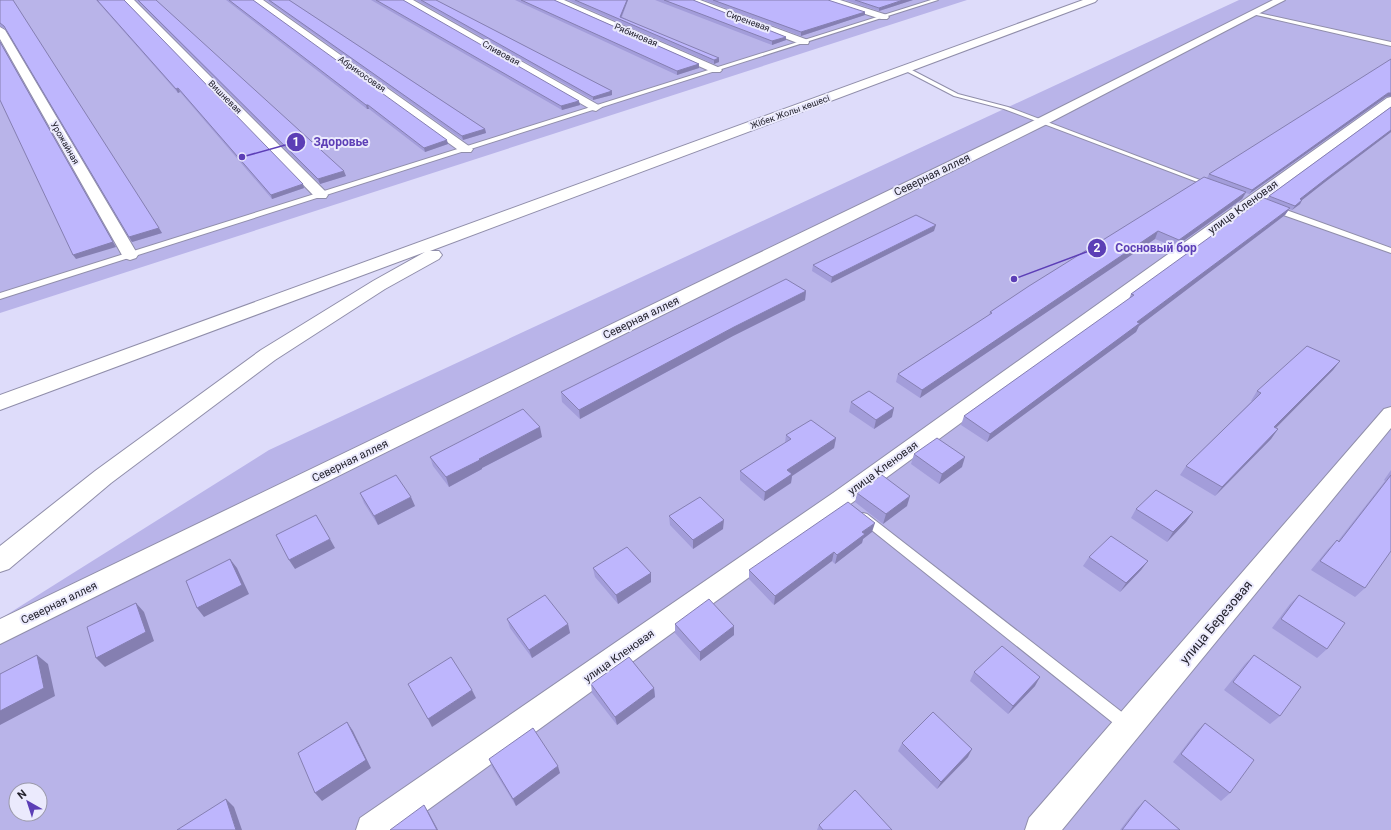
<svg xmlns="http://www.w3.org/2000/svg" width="1391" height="830" font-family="Roboto,sans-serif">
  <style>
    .green { fill: #b9b4e9; fill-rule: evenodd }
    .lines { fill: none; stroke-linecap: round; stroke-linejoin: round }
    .lane-casing { stroke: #908eaa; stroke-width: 2 }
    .street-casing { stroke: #908eaa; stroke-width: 2 }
    .highway-casing { stroke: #908eaa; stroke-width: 2 }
    .lane { fill: #fff; fill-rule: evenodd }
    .street { fill: #fff; fill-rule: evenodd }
    .highway { fill: #fff; fill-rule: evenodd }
    .wall { fill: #a39dda }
    .shaded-wall { fill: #857fb1 }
    .building { fill: #beb6fd; stroke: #857fb1 }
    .labels { text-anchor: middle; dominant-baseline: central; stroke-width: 4; stroke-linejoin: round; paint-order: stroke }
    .far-street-label { font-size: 9px; fill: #24232e; stroke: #ebeafd }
    .street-label { font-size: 11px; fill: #24232e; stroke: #ebeafd }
    .near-street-label { font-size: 13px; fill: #24232e; stroke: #ebeafd }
    .leader { fill: none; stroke: #5c3eb6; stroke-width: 1.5 }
    .callout-dot { fill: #5c3eb6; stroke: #ebeafd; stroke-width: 1.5 }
    .mark-label { font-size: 12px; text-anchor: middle; font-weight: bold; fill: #fff }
    .callout-label { font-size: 12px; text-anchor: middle; font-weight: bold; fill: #5c3eb6; stroke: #ebeafd; stroke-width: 4; stroke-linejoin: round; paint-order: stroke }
  </style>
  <rect width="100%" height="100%" fill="#dedcfa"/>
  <path class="green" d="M0,0h967l-967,313z
    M1239,0h152v830h-1391v-211l269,-169zM16,790h24v24h-24z"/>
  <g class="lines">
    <defs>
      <path id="lane" d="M931,0h7l-938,299v-6z
        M1254,12l137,30v4l-139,-32z
        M904,68h4l50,26 50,13 205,78 -5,1 -204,-77 -50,-13 -50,-26z
        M1272,207h6l113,41v5l-119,-42z
        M863,513l4,1 265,206 2,5 -2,5 -5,2 -5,-2 -263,-210 -2,-3 2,-3z"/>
      <path id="street" d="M124,0h10l192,192 2,3 -2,3h-10z
        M252,0h11l210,149 -2,3h-10z
        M401,0h12l189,107 -6,4 -4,-1z
        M551,0h13l156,68 2,2 -2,2h-8z
        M686,0h14l108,40 1,2 -1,2h-8z
        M826,0h14l47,15 2,2 -2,2h-6l-53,-17z
        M1273,0h12l-240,125 -1045,519v-25l1037,-500z
        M0,27l5,3 133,225 -2,3 -6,2 -6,-2 -2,-3 -122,-216z
        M1391,97v10l-542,398 -449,325h-44l4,-12 473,-325 554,-395z
        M1391,407v21l-329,402h-37l4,-12 355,-409z"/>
      <path id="highway" d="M1083,0h14l-2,2 -665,249h9l3,4 -3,4 -54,30 -110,71 -164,123 -102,86 -9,3v-26l95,-75 166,-121 112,-69 52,-29 -425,158v-15z"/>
    </defs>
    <use href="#lane" class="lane-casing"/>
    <use href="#street" class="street-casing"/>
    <use href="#highway" class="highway-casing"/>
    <use href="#lane" class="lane"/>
    <use href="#street" class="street"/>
    <use href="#highway" class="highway"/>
  </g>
  <path class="wall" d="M0,0l162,233 -30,9 -126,-213 -6,-3z
    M96,0h28l180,188 -32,11 -92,-107 -2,1z
    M136,0h20l190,176 -26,8z
    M226,0h27l195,144 -23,8 -56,-43h-2z
    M266,0h23l196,129 1,4 -23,7z
    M371,0h32l177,105 -18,5z
    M416,0h20l176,91v4l-19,5z
    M515,0h39l145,64v4l-22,7z
    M568,0h60l-6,17 97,45 -5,2z
    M655,0h38l93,37v3l-14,5z
    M704,0h124l37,15 -64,21z
    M845,0h68l-34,11z
    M1386,97l-137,97 -3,-1 -4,6 -67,48 -20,-8 -235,159 -24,-16 2,-8 91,-59 1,-3 217,-134 2,-4z
    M1391,107v25l-66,50 -23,18 -2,4 -8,6 -3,-1 -4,6 -146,111 -3,6 -149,110 -26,-17 3,-9 165,-117 2,-5 136,-95 2,-3z
    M934,231l-103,52 -19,-12 1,-6z
    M806,291l-1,9 -72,36 -153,83 -18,-17 -1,-10z
    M1340,361l-7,9 -58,58 3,1 -7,10 -56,57 -35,-21 6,-9 66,-65h-1l6,-10z
    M851,402l41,15 -18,12 -25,-17z
    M786,435l50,3 -2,10 -42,28 -1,7 -27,18 -24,-21v-9l45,-28z
    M542,437l-60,31v1l-33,18 -16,-21 -3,-9z
    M914,454l48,13 -23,17 -28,-20z
    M1391,470v81l-26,37 -10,9 -44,-27 17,-21 9,-9 1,1 47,-60 -1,-1z
    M360,493l55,13 -37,19 -14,-22z
    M857,493l50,13 -24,18 -28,-22z
    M1136,509l57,3 -7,10 -19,20 -36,-24z
    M669,516l54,13 -30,20 -23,-24z
    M872,532l-9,7 -1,4 -27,21 -3,-3 -58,44 -25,-26v-9z
    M1089,557l59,4 -7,9 -21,22 -37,-26z
    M593,568l58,5v9l-33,22 -23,-27z
    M1299,595l28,54 -10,9 -45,-30 18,-24z
    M507,619l61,5 2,9 -38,25 -22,-30z
    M675,624l59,11 -34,26 -25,-28z
    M1254,655l26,61 -10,8 -46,-34 21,-26z
    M974,672l61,14 -27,28 -38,-33z
    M591,684l63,4 1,9 -38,28 -25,-32z
    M1205,723l25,70 -9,8 -48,-39 24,-31z
    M902,743l66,14 -31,32 -39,-38z
    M489,759l71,14 -44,33 -24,-39z
    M1145,800l35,30h-60l17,-22z
    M819,825l73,5h-75z"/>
  <path class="shaded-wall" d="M627,0h1l-8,20v-3z
    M903,0h10l-34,11v-3z
    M865,12v3l-64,21v-4z
    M786,37v3l-14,5v-4z
    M0,42l116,205 -40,12 -3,-4z
    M719,58v4l-5,2v-4z
    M699,64v4l-22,7v-4z
    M178,88l2,4 -2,1 -2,-4z
    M612,91v4l-19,5v-3z
    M1388,93h3v3l-5,1 -137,97 3,-4z
    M579,101l1,4 -18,5 -1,-4z
    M366,105h2l1,4h-2z
    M485,129l1,4 -23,7 -1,-4z
    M1391,130v2l-66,50 -28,22 3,-5 27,-21z
    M447,140l1,4 -23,8 -1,-4z
    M344,171l2,5 -26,8 -2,-5z
    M303,184l1,4 -32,11 -1,-4z
    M1246,192l-4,7 -67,48 4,-7z
    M1302,200l-2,4 -8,6 3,-4z
    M1290,208l-5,7 -146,111 -3,6 -149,110 3,-8 147,-112z
    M936,225l-2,6 -103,52 1,-6z
    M159,228l3,5 -30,9 -3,-5z
    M1158,231l-3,8 -235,159 2,-8z
    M806,291l-1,9 -72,36 -153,83 -1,-9 155,-83z
    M1340,361l-7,9 -66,67 7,-10z
    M894,408l-2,9 -18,12 2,-9z
    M540,427l2,10 -60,31v1l-33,18 -3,-10 33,-18z
    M1278,429l-7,10 -56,57 7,-9z
    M836,438l-2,10 -42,28 -1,7 -27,18 1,-9 22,-22z
    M965,457l-3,10 -23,17 3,-10z
    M910,496l-3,10 -24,18 3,-10z
    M411,497l4,9 -37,19 -4,-9z
    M1193,512l-7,10 -19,20 6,-10z
    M724,520l-1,9 -30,20v-9z
    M875,523l-3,9 -9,7 -1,4 -27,21 2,-9 25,-23z
    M330,539l5,9 -40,21 -6,-9z
    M834,552l-2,9 -58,44 1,-9z
    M230,559l7,9 12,26 -45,23 -7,-9z
    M1148,561l-7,9 -21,22 6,-9z
    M651,573v9l-33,22 -2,-9z
    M136,603l8,9 10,29 -49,26 -9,-9z
    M568,624l2,9 -38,25 -3,-8z
    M734,626v9l-34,26v-9z
    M37,655l11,9 7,32 -55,29v-14z
    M1040,677l-5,9 -27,28 5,-8z
    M654,688l1,9 -38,28 -2,-8z
    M472,690l4,8 -44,29 -4,-8z
    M347,722l6,9 18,37 -49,33 -7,-8z
    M972,749l-4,8 -31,32 4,-7z
    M558,766l2,7 -44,33 -3,-7z
    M226,799l8,8 8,23h-6z
    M424,805l5,8 9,17h-1z"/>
  <path class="building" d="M0,0h13l146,228 -30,9 -125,-211 -4,-3z
    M97,0h27l179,184 -32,11 -93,-107 -2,1z
    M138,0h18l188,171 -26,8z
    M229,0h24l194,140 -23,8 -56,-43h-2z
    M269,0h20l196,129 -23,7z
    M376,0h27l176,101 -18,5z
    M421,0h15l176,91 -19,6z
    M521,0h33l145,64 -22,7z
    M575,0h52l-7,17 99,41 -5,2z
    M664,0h29l93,37 -14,4z
    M713,0h115l37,12 -64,20z
    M855,0h48l-24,8z
    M0,42l113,200 -40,13 -73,-155z
    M1391,59v34h-3l-136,97 -43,-16z
    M1391,107v23l-64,48 -27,21 2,1 -7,6 -26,-10z
    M1204,177l42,15 -67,48 -21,-9 -236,159 -24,-16 94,-61 -2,-1 39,-26z
    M1264,198l26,10 -153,114 3,1 -150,111 -26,-18 170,-121 -3,-1z
    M916,215l20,10 -104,52 -19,-12z
    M786,279l20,12 -72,36 -155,83 -18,-18z
    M1307,346l33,15 -66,66 4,2 -56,58 -36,-21 75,-73 -4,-2z
    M869,391l25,17 -18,12 -25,-18z
    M523,409l17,18 -61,32 1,1 -34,17 -16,-20z
    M811,420l25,18 -49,32 5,4 -27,18 -25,-21 51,-32 -5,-4z
    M937,438l28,19 -23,17 -28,-20z
    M396,475l15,22 -37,19 -14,-23z
    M882,475l28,21 -24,18 -29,-21z
    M1391,475v76l-26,37 -45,-27 17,-21 2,2z
    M1156,490l37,22 -20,20 -37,-23z
    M700,497l24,23 -31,20 -24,-24z
    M848,502l27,21 -13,9 3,2 -28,21 -3,-3 -59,44 -26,-26z
    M316,515l14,24 -41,21 -13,-25z
    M1111,536l37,25 -22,22 -37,-26z
    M627,547l24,26 -35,22 -23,-27z
    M230,559l12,26 -45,23 -11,-27z
    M545,595l23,29 -39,26 -22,-31z
    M1299,595l46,28 -18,26 -46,-30z
    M709,599l25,27 -34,26 -25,-28z
    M136,603l10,29 -50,26 -9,-31z
    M1002,646l38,31 -27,29 -39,-34z
    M37,655l7,33 -44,23v-37z
    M1254,655l47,32 -21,29 -47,-34z
    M451,657l21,33 -44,29 -20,-35z
    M629,657l25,31 -39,29 -24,-33z
    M933,712l39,37 -31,33 -39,-39z
    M347,722l19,38 -51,33 -17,-40z
    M1205,723l49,37 -24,33 -49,-39z
    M533,728l25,38 -45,33 -24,-40z
    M855,790l37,40h-69l-4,-5z
    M226,799l10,31h-59z
    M1145,800l35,30h-58z
    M424,805l13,25h-47z"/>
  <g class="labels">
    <g class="far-street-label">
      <text transform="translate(748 21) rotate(20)">Сиреневая</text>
      <text transform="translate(636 35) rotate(23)">Рябиновая</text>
      <text transform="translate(501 53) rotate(29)">Сливовая</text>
      <text transform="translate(362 74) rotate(35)">Абрикосовая</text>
      <text transform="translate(225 97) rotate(45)">Вишневая</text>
      <text transform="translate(790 112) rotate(-20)">Жібек Жолы көшесі</text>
      <text transform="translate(65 143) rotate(60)">Урожайная</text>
    </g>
    <g class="street-label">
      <text transform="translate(932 175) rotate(-26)">Северная аллея</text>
      <text transform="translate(1243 207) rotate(-36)">улица Кленовая</text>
      <text transform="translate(641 318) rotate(-26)">Северная аллея</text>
      <text transform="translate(350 461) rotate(-26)">Северная аллея</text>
      <text transform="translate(883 468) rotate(-36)">улица Кленовая</text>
      <text transform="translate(59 603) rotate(-26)">Северная аллея</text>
      <text transform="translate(619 656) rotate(-35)">улица Кленовая</text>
    </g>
    <g class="near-street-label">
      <text transform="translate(1216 622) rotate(-50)">улица Березовая</text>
    </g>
  </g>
  <path class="leader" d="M242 157L296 142M1014 279L1097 248"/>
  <g class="callout-dot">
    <circle cx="242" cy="157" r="4"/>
    <circle cx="1014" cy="279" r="4"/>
    <circle cx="296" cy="142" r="10"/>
    <circle cx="1097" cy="248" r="10"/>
  </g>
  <g class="mark-label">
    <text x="296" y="146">1</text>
    <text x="1097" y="252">2</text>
  </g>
  <g class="callout-label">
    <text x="341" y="146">Здоровье</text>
    <text x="1156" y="252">Сосновый бор</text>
  </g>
  <g transform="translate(28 802) rotate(321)"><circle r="19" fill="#ebeafd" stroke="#9b9aaa"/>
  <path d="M0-3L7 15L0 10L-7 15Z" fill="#5c3eb6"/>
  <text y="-6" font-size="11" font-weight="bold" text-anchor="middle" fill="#24232e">N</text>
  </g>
</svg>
